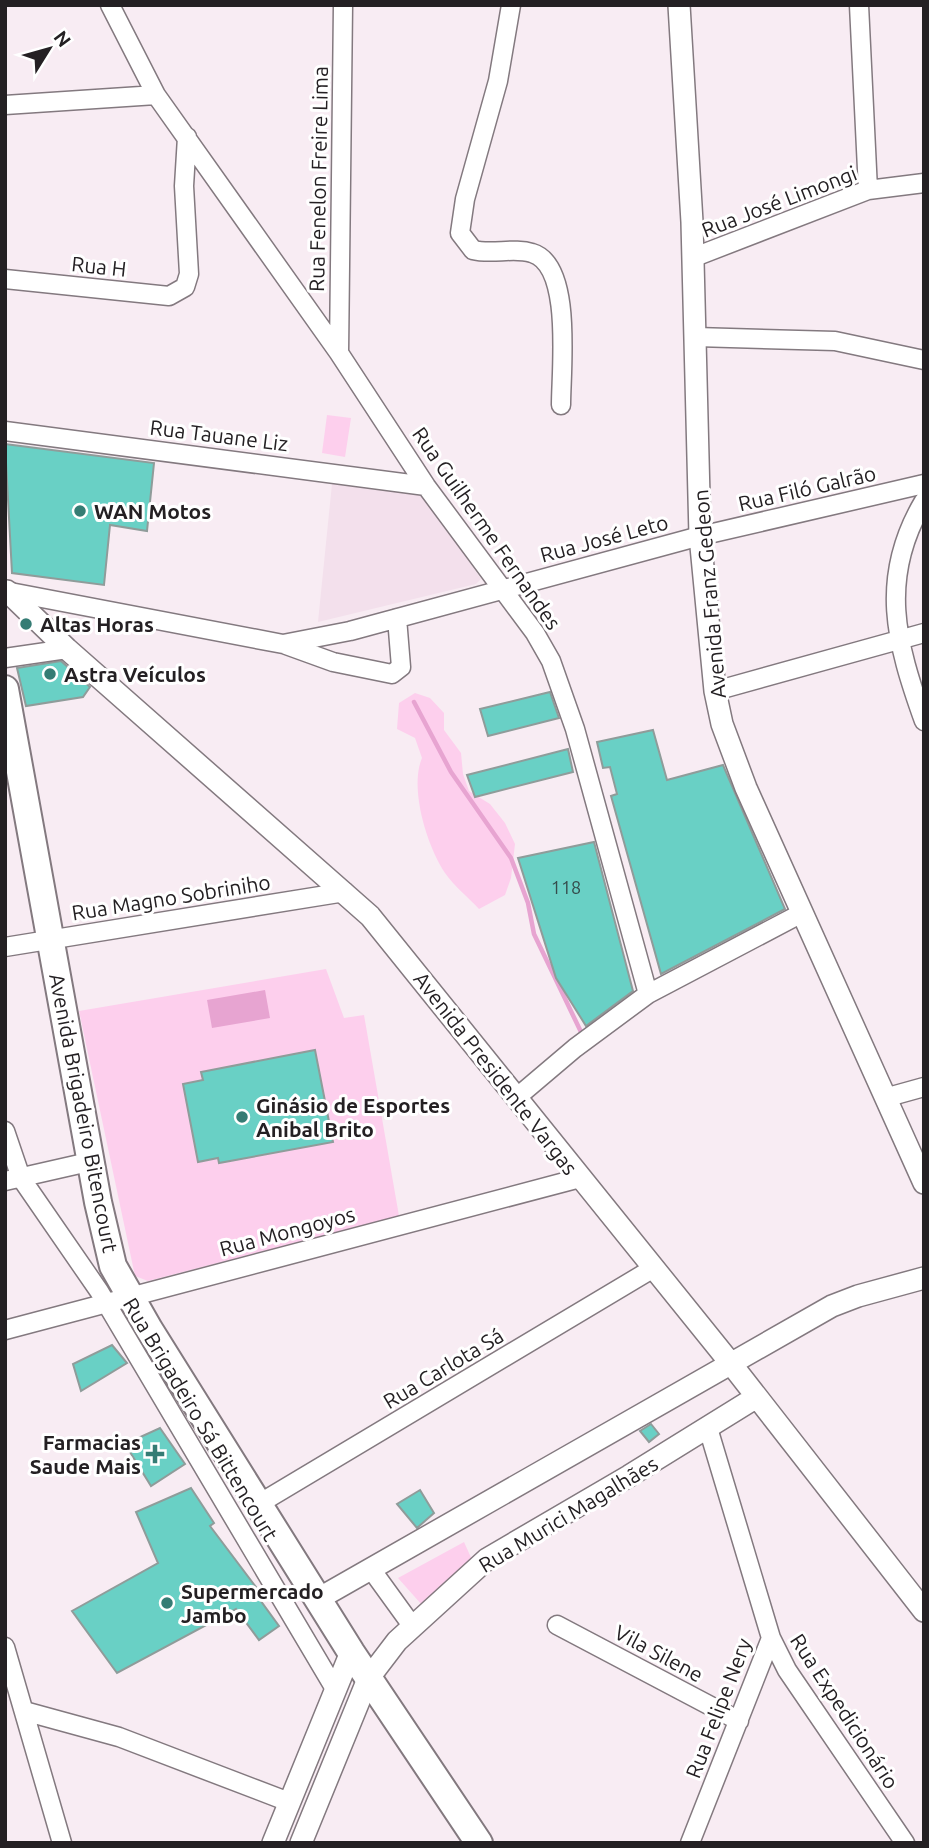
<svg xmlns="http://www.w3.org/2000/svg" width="929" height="1848" font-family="Ubuntu,sans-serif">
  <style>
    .built { fill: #f3e0ec }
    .green { fill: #fdcfed }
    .water { fill: #e7a4d1 }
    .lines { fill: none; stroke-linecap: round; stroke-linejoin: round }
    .stream { stroke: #e7a4d1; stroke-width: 4.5 }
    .building { fill: #69d0c5; stroke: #8f9c9a; stroke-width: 2 }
    .minor-casing { stroke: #83797f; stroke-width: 21 }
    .tertiary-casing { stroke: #83797f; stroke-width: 24 }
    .primary-casing { stroke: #83797f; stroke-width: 30 }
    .minor { stroke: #fff; stroke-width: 18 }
    .tertiary { stroke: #fff; stroke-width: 21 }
    .primary { stroke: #fff; stroke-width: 26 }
    .poi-dot { fill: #357c74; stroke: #fff; stroke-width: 2.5 }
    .labels { text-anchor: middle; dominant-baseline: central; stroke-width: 6; stroke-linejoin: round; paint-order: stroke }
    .number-label { font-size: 18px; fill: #354c4c }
    .street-label { font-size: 21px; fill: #242023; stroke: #fff }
    .poi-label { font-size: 21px; font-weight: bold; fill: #242023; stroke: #fff; text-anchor: start }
  </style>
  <rect width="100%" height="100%" fill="#f8ecf3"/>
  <path class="built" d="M332,484l88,6 61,89 -5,5 -158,38z"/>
  <path class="green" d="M327,415l24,3 -6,39 -23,-4z
    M415,693l15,5 14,15v17l17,23 2,21 6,17 21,13 15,19 10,21 -4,34 -6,17 -26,14c-11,-12 -25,-23 -34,-36 -18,-27 -36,-85 -23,-115l-7,-20 -18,-9 2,-26z
    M326,969l18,49 20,-3 35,201 -251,65 -13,-5 -56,-265z
    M464,1542l9,20 -51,43 -24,-27z"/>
  <path class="water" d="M265,990l5,28 -58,10 -5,-28z"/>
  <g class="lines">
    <path class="stream" d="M414,702l37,70 60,86 17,45 6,31 47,98"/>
  </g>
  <path class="building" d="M5,444l149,19 -7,68 -37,-6 -6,60 -92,-12z
    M61,661l29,26 -7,10 -57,9 -9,-38z
    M550,692l9,26 -71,18 -8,-27z
    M653,730l14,50 56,-15 62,144 -124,65 -50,-178 6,-2 -7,-27 -7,1 -6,-26z
    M568,749l5,23 -98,25 -8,-22z
    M594,842l39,149 -47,35 -30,-48 -38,-120z
    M315,1050l18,92 -114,21 -1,-5 -20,4 -15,-78 20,-4 -2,-8z
    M112,1345l15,18 -46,28 -8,-27z
    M651,1424l8,10 -10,8 -9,-11z
    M160,1428l25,36 -34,22 -26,-42z
    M191,1488l23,35 -4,3 52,69 -4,2 21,29 -20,14 -23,-31 -119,64 -45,-62 86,-48 -22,-51z
    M420,1490l14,23 -17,15 -20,-24z"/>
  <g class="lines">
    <defs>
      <path id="minor" d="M110,5l46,90 183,258 87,133 109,147 16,28 24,68 73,265
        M511,5l-13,76 -33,118 -5,34 13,17c19,5 41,-3 59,3 41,12 29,116 29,152
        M859,5l9,185
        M5,105l151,-10
        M692,258l176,-68 56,-7
        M5,279l164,17 16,-9 4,-13 -5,-88 3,-49
        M696,337l139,4 89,19
        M339,353l4,-348
        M5,431l421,55
        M924,501c-46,77 -28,142 0,220
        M5,591l278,53 67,-13 350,-95 224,-52
        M286,645l47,17 59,12 9,-7 -4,-49
        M5,658l62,-9
        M715,691l209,-58
        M5,947l340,-55
        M888,1097l36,-10
        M516,1098l59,-50 73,-54 154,-81
        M5,1131l16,47 78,113 236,398
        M5,1181l88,-20
        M5,1330l575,-152
        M708,1428l63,210 16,32 118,173
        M257,1505l395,-236
        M371,1569l42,58
        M557,1625l182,96
        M5,1647l57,196
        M24,1711l95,26 170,65
        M690,1843l81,-205"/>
      <path id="tertiary" d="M679,5l13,217 8,314 15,155 7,33 24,64 178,395
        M7,591l60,58 303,267 362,449 192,246
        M318,1599l514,-293 26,-10 66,-18
        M273,1843l78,-191
        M301,1843l67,-164 29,-38 90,-82 142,-83 126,-78"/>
      <path id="primary" d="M5,689l93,513 15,64 36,63 202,323 128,191"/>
    </defs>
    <use href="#minor" class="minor-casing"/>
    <use href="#tertiary" class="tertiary-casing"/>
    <use href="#primary" class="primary-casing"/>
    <use href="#minor" class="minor"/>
    <use href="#tertiary" class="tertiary"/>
    <use href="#primary" class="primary"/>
  </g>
  <g class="poi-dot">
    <circle cx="80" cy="511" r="7"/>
    <circle cx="26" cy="624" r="7"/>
    <circle cx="50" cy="674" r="7"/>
    <circle cx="242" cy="1117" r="7"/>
    <path d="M151.5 1443.5h7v7h7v7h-7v7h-7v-7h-7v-7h7z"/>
    <circle cx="167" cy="1603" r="7"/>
  </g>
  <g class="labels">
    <g class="number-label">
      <text x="566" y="887">118</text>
    </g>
    <g class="street-label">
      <text transform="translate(318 179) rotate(-89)">Rua Fenelon Freire Lima</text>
      <text transform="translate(779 201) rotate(-21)">Rua José Limongi</text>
      <text transform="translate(99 266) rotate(6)">Rua H</text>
      <text transform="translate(219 435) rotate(7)">Rua Tauane Liz</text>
      <text transform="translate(807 488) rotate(-13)">Rua Filó Galrão</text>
      <text transform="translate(487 528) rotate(55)">Rua Guilherme Fernandes</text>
      <text transform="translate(604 538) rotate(-15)">Rua José Leto</text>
      <text transform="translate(709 594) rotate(-95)">Avenida Franz Gedeon</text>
      <text transform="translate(171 897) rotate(-9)">Rua Magno Sobriniho</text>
      <text transform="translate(496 1073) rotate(52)">Avenida Presidente Vargas</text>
      <text transform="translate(84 1113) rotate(79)">Avenida Brigadeiro Bitencourt</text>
      <text transform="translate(287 1231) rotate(-15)">Rua Mongoyos</text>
      <text transform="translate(443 1368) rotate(-31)">Rua Carlota Sá</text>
      <text transform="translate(201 1419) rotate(59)">Rua Brigadeiro Sá Bittencourt</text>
      <text transform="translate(568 1514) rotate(-31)">Rua Murici Magalhães</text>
      <text transform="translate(659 1653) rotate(28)">Vila Silene</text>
      <text transform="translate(718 1708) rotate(-69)">Rua Felipe Nery</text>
      <text transform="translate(845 1711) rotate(57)">Rua Expedicionário</text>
    </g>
    <g class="poi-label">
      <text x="94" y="511">WAN Motos</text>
      <text x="40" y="624">Altas Horas</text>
      <text x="64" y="674">Astra Veículos</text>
      <text x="256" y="1105">Ginásio de Esportes<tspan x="256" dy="24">Anibal Brito</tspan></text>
      <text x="141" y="1442" text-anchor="end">Farmacias<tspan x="141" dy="24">Saude Mais</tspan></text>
      <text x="181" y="1591">Supermercado<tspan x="181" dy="24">Jambo</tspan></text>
    </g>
  </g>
  <rect width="929" height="1848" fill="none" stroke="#242023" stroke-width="14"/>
  <g transform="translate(49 49) rotate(53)" stroke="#ffffff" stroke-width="5" paint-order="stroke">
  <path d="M0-5L12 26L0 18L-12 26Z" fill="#242023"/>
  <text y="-10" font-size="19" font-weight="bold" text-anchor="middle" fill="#242023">N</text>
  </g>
</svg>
